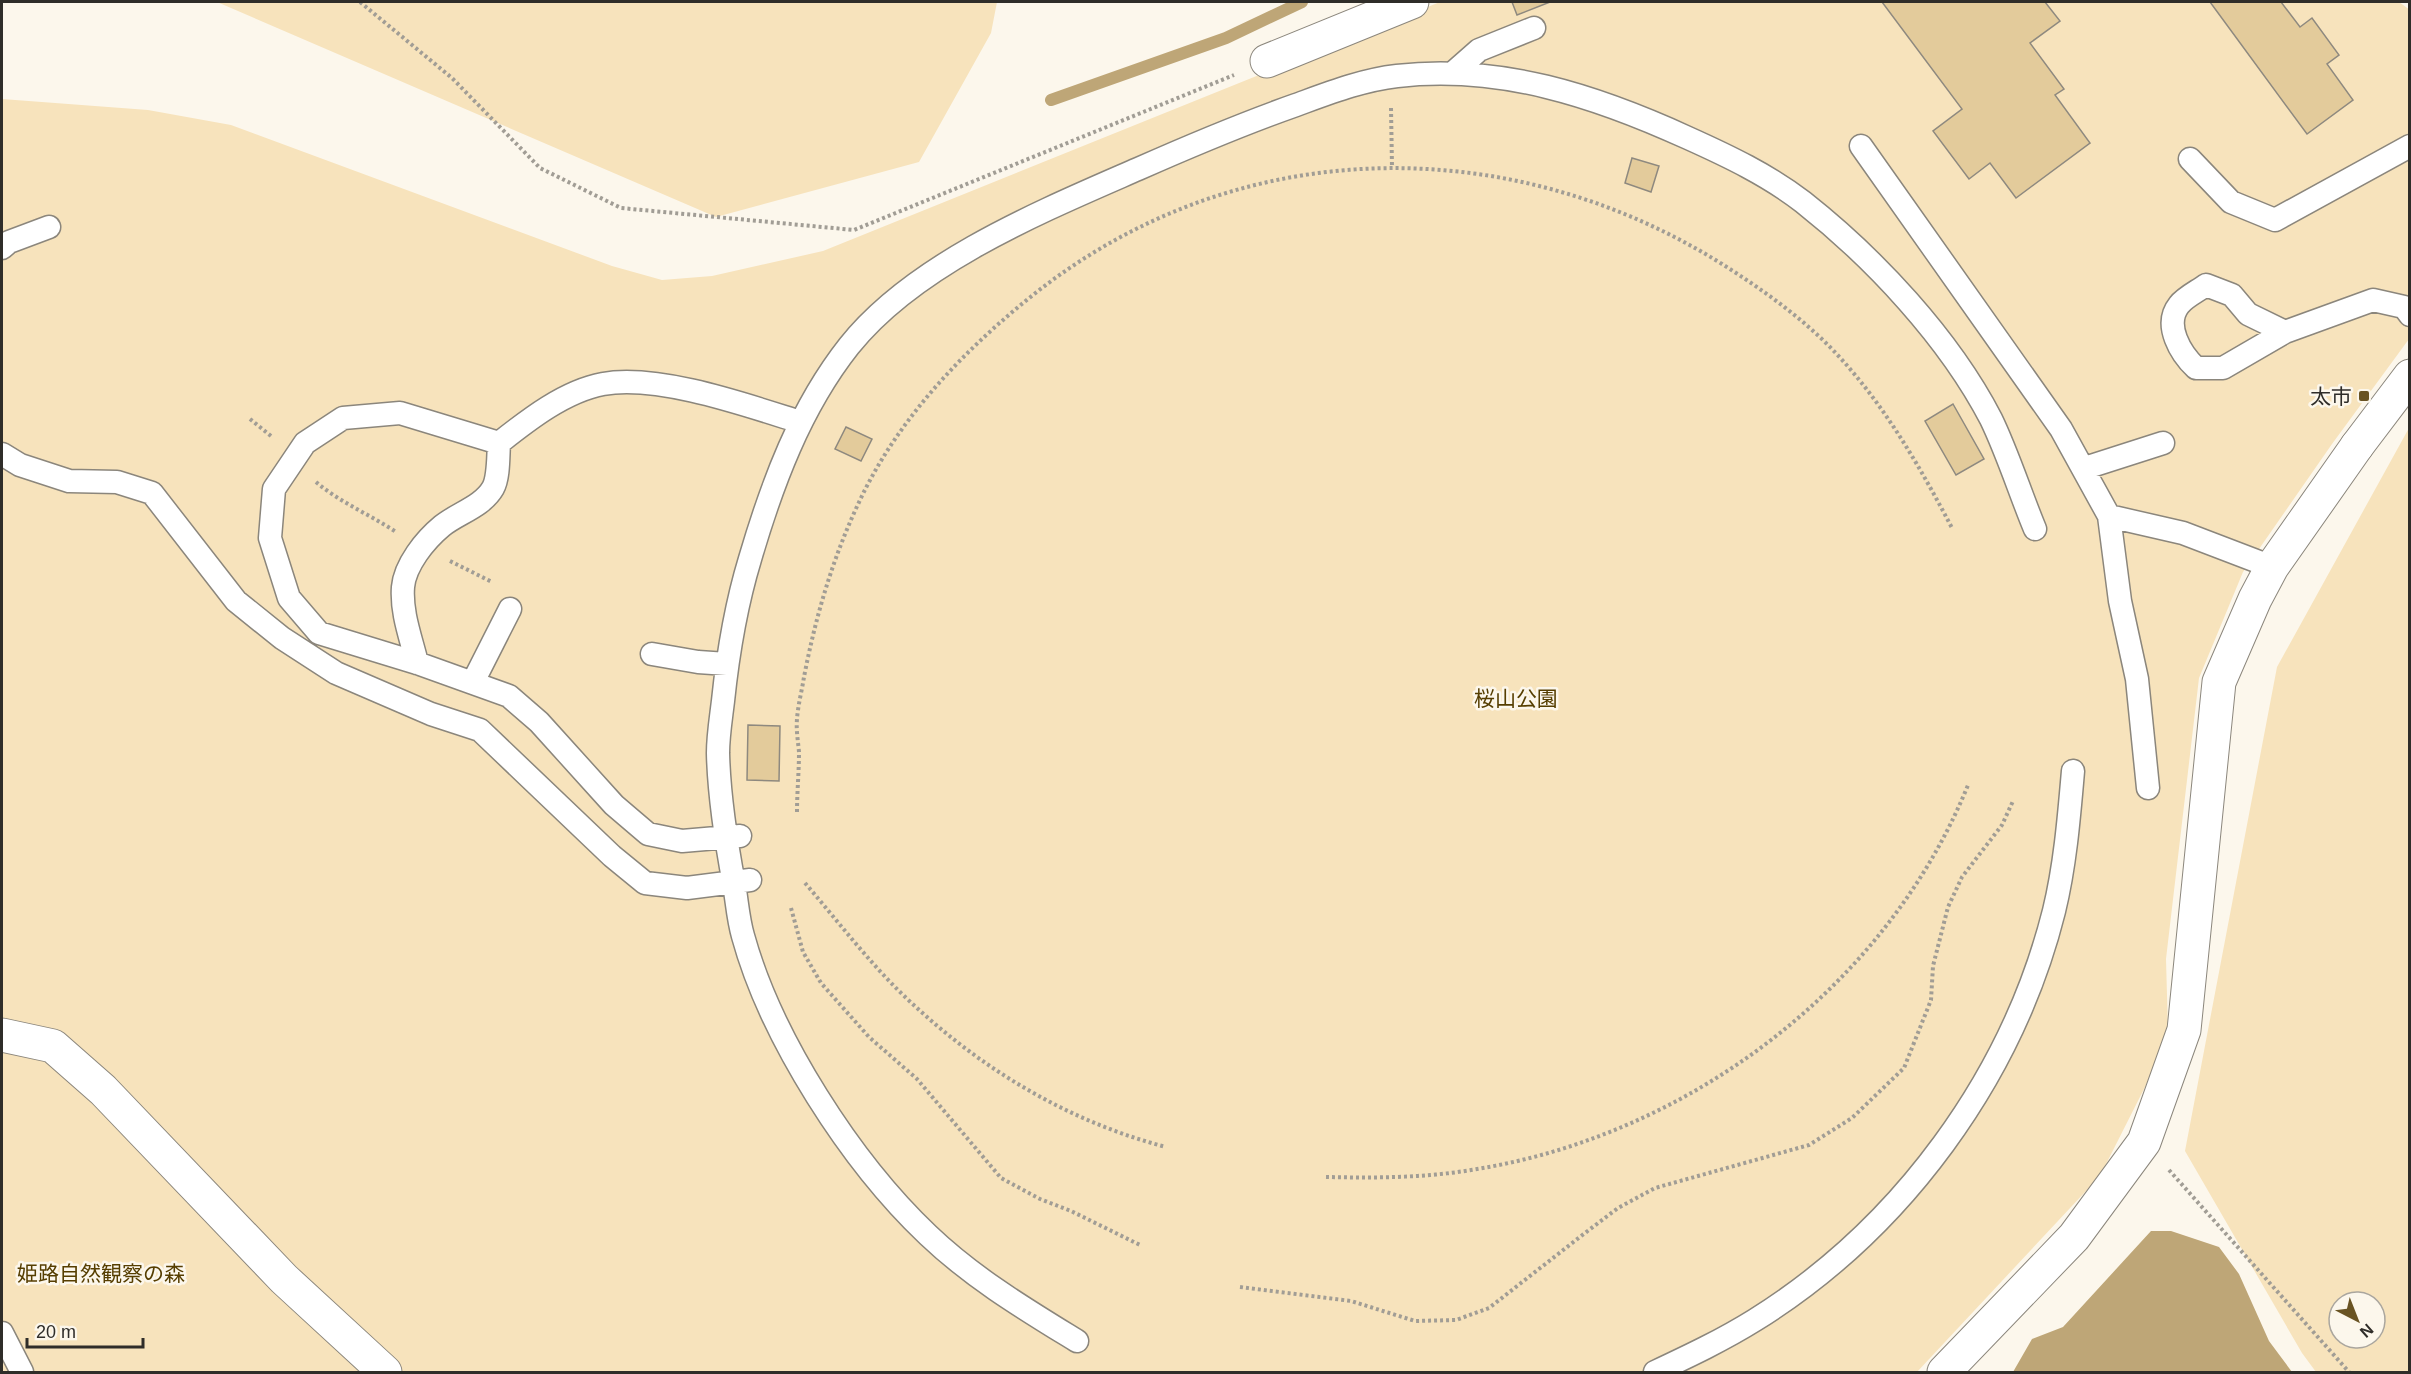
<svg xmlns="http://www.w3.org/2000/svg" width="2411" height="1374" font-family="Helvetica,'Noto Sans JP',sans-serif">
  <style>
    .green { fill: #f7e3bc; fill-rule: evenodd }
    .water { fill: #bea677 }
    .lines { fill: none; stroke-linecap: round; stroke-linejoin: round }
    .stream { stroke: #bea677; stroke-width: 12 }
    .building { fill: #e3cb9b; stroke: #8e897f; stroke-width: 1.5 }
    .service-casing { stroke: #8b867c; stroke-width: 25 }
    .minor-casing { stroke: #8b867c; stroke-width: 35 }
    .tertiary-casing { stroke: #8b867c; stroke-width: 35 }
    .path { stroke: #a19d95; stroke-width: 4; stroke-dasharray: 3 3; stroke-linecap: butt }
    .service { stroke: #fff; stroke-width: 22 }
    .minor { stroke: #fff; stroke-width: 33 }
    .tertiary { stroke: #fff; stroke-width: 33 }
    .poi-dot { fill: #695323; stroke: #fcf7ec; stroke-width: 2 }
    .labels { text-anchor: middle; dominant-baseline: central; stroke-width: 5; stroke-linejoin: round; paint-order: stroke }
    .poi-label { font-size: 21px; fill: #2f2d29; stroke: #fcf7ec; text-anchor: end }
    .park-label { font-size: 21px; fill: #563e00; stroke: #fcf7ec }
  </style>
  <rect width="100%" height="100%" fill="#fcf7ec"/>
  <path class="green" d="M217,2h780l-6,31 -72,129 -203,55z
    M1440,2h959l11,8 -1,329 -77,105 -89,128 -44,106 -33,281 2,72 -23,56 -45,89 -183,196h-1915v-1273l146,11 83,15 381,141 50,14 50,-4 111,-25z
    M2409,428v944h-93l-14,-19 -117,-202 92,-484zM2339,1302h36v36h-36z"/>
  <path class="water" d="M2151,1231h20l48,16 20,27 30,67 23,31h-279l19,-33 31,-12z"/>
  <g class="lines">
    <path class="stream" d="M1051,100l175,-62 76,-36"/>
  </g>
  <path class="building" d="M1512,2h38l-33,13z
    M1882,2h163l15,19 -30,22 34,46 -9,6 35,48 -74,55 -26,-35 -21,16 -36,-48 29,-22z
    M2210,2h71l19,25 12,-9 27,37 -12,9 26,36 -46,34z
    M1632,158l27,8 -8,26 -26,-9z
    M1953,404l31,55 -28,16 -31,-54z
    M846,427l26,12 -11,22 -26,-12z
    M748,725l32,1 -1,55 -32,-1z"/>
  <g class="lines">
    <defs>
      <path id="service" d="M1454,72l25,-22 55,-22
        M1861,146l200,283 48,87 11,85 17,78 11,109
        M2190,159l41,43 44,18 135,-74
        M2,248l7,-6 40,-15
        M2285,332l-37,-18 -16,-19 -26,-10c-8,6 -21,12 -27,20 -16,20 2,49 17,63h27l62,-36 88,-32 31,7 6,8
        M2,454l18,11 49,16 48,1 35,11 84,108 46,37 54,35 95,41 49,16 132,126 33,27 42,5 63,-8
        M2085,468l78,-25
        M2109,516l74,17 89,34
        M652,654l46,8 29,2
        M417,663c-6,-25 -16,-50 -14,-76 2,-22 22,-47 39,-61 16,-13 40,-19 51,-38 6,-11 5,-32 6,-45
        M473,682l37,-73
        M740,836l-58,5 -34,-7 -34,-29 -75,-83 -30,-26 -92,-33 -98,-30 -30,-35 -19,-60 4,-49 31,-46 38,-25 57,-5 99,30c29,-23 66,-52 104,-59 55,-10 143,21 197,38
        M2,1333l20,39
        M1077,1341c-52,-32 -104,-63 -149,-106 -77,-73 -157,-197 -185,-299 -5,-17 -6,-35 -9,-52 -8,-43 -15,-87 -16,-131 0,-17 3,-35 5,-52 5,-48 13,-96 27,-142 22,-75 50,-151 99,-213 66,-83 193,-135 289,-177 52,-23 104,-45 158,-64 33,-12 66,-25 101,-29 102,-12 199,20 291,62 40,18 80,37 115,64 71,56 146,136 188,217 17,35 29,74 44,110
        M1655,1372c34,-16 68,-32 100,-52 146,-91 257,-242 299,-409 11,-45 15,-93 19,-140"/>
      <path id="minor" d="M1267,61l145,-59
        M2,1035l51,11 50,44 181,189 101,93
        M1944,1372l130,-135 70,-95 40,-112 35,-348 36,-83 17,-32 85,-121"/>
      <path id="tertiary" d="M2357,446l53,-70"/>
    </defs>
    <use href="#service" class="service-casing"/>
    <use href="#minor" class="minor-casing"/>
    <use href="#tertiary" class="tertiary-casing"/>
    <path class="path" d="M360,2l92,76 88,90 81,40 233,22 380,-155
      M1391,108l1,59
      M250,419l21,17
      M316,482c25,21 53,32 80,50
      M450,561l42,21
      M797,812c0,-20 2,-40 2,-60 -1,-11 -3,-22 -2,-33 1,-14 5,-29 7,-42 12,-62 29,-120 56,-177 38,-81 104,-150 173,-205 202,-161 473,-166 689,-31 38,24 75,50 107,82 52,53 89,117 123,182
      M805,883c31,36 60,74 93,107 75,74 165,130 268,157
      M791,908l12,44 18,31 48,54 48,42 84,99 39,21 31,12 69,34
      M2169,1170l180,202
      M1326,1177c48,1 97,1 145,-7 215,-33 415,-182 497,-385
      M1240,1287l111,14 64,20 41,-1 33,-12 96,-75 33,-25 37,-20 154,-43 43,-27 52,-50 27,-68 2,-34 15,-59 14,-30 40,-52 11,-24"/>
    <use href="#service" class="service"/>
    <use href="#minor" class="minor"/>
    <use href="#tertiary" class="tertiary"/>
  </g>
  <rect class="poi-dot" x="2358" y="390" width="12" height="12" rx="3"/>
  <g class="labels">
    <g class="poi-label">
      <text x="2352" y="396">太市</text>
    </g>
    <g class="park-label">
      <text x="1516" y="698">桜山公園</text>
      <text x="101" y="1273">姫路自然観察の森</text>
    </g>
  </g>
  <rect width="2411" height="1374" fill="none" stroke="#2f2d29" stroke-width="6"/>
  <g transform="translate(2357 1320) rotate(138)"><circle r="28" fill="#fcf7ec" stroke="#aaa69e" stroke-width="1.5"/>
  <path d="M0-4.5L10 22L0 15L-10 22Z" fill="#695323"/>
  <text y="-9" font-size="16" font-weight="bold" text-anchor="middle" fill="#2f2d29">N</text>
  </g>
  <path d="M27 1338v9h116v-9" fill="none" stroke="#2f2d29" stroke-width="3"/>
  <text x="36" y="1338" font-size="18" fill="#2f2d29" stroke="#fcf7ec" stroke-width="4.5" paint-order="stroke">20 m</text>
</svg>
